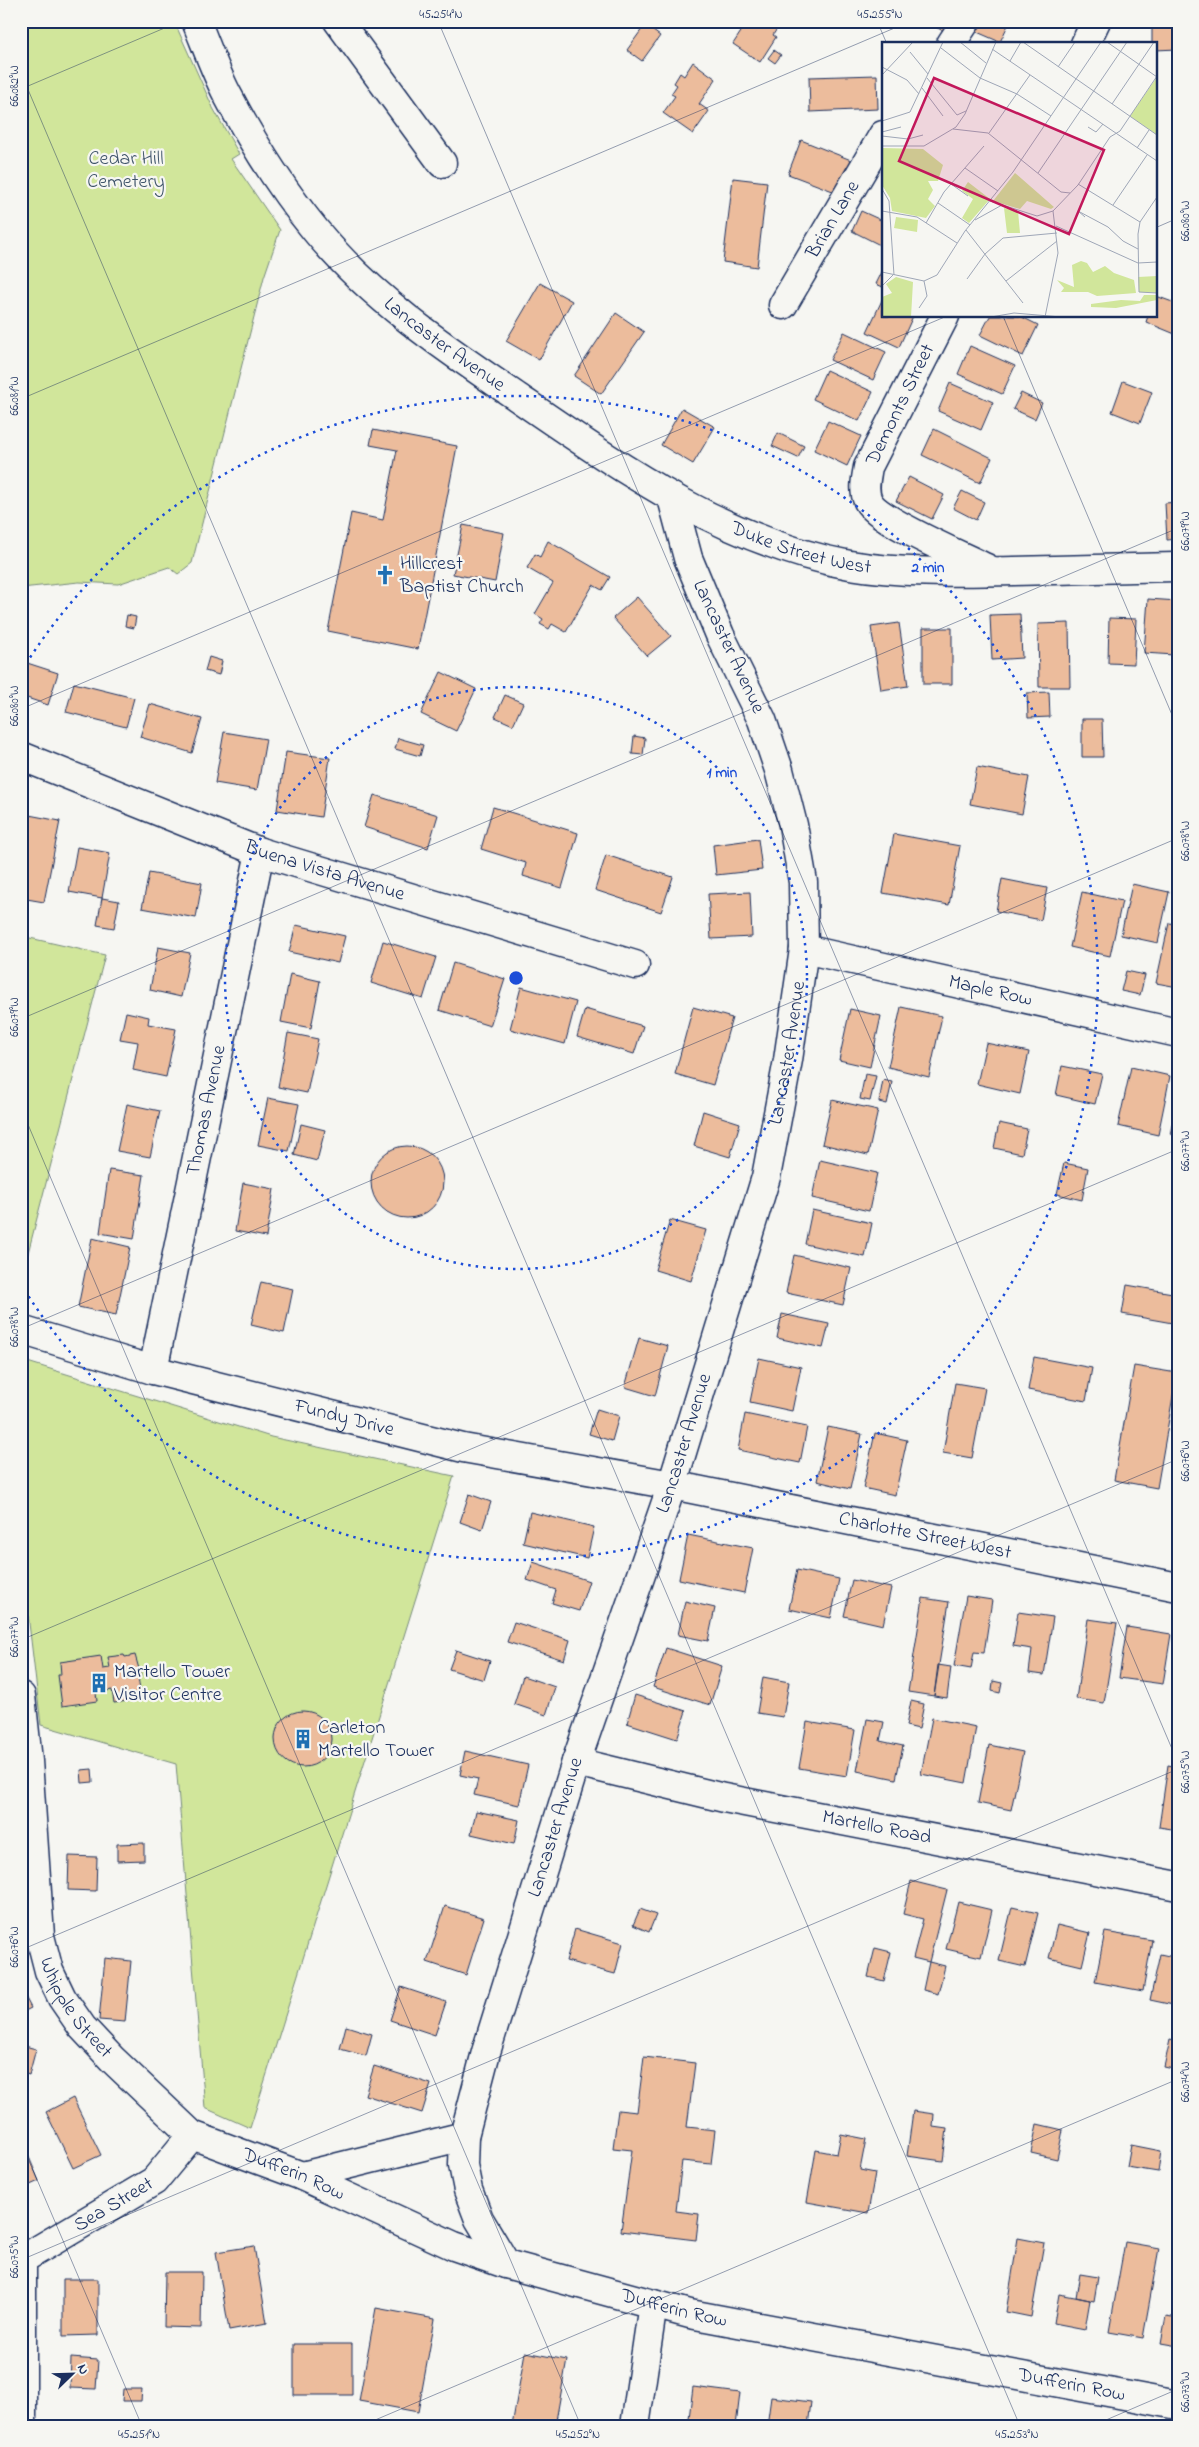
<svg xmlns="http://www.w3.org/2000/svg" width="1199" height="2447" font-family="'Indie Flower',sans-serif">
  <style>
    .green { fill: #d1e69b; stroke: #768a7c }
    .building { fill: #ecbc9c; stroke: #1b2f5e }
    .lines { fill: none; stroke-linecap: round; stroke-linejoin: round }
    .minor-casing { stroke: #1b2f5e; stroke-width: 31 }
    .minor { stroke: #f6f6f2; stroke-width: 28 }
    .ticks { fill: none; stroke: #1b2f5e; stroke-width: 1; stroke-opacity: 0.45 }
    .ring { fill: none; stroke: #1d4ed8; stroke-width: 2.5; stroke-dasharray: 2.5 5 }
    .labels { text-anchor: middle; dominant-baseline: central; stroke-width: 4.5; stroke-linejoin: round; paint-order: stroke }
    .park-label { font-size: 20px; fill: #3f546a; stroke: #f6f6f2 }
    .street-label { font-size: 20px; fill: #1b2f5e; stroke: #f6f6f2 }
    .poi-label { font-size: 20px; fill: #1b2f5e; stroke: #f6f6f2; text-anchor: start }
    .inset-road { fill: none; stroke: #9ea6b7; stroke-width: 1 }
    .view { fill: #c2185b; fill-opacity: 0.15; stroke: #c2185b; stroke-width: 2.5 }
    .inset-edge { fill: none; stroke: #1b2f5e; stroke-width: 2.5 }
    .centre { fill: #1d4ed8; stroke: #f6f6f2; stroke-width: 2.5 }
    .ring-label { font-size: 15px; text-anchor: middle; font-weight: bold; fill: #1d4ed8; stroke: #f6f6f2; stroke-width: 4.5; stroke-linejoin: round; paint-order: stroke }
    .neatline { fill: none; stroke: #1b2f5e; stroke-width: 2 }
    .ticks-label { font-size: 12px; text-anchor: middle; fill: #1b2f5e }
  </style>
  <rect width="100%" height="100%" fill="#f6f6f2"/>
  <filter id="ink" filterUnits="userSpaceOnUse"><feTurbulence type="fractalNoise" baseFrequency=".02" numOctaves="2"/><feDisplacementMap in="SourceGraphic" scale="10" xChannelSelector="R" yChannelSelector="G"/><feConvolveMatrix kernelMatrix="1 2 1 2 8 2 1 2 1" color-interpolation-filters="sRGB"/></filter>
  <g filter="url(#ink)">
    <path class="green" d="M21,21h153l39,87 26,46 -8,5 49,71 -16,47 -72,286 -14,11 -9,-7 -51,17 -39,-2 -58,6z
      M21,936l84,19 -84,325z
      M21,1360l250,77 183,39 -204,652 -45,-20 -29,-344 -135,-39 -20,-170z"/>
    <path class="building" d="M748,21h21l9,6 -5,8 3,2 -16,25 -27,-18z
      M923,21h38l-7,15z
      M982,21l27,2 -9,19 -23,-10z
      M1152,21h26v28l-23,1v-6h-3z
      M645,25l15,11 -18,25 -15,-11z
      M774,50l7,5 -6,8 -7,-5z
      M693,62l23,17 -17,25 10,7 -16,23 -30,-21 12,-17 -4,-2 6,-9 -3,-2 6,-10 4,3z
      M877,75l1,34 -68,3 -1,-35z
      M801,140l50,20 -13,33 -50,-19z
      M733,178l34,4 -10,85 -34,-5z
      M861,211l22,10v18l-3,6 -28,-14z
      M883,270v17l-7,-3z
      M540,283l32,18 -33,59 -33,-19z
      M1156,296l22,8v22l-3,8 -29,-12 2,-6h7z
      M883,298v18h30l-14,31 -32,-15z
      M616,313l28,19 -43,62 -27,-18z
      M990,316h30l18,9 -15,31 -43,-21z
      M844,332l42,20 -13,28 -43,-20z
      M970,346l45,20 -13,28 -44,-20z
      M826,370l47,22 -14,29 -46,-22z
      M1123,381l29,11 -12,31 -28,-11z
      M950,383l43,19 -12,28 -43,-19z
      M1021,393l21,10 -7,16 -22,-10z
      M682,408l33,19 -22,37 -32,-19z
      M828,421l33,15 -14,30 -33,-16z
      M934,429l58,29 -12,25 -58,-28z
      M373,430l84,16 -39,203 -90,-18 23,-118 32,7 14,-70 -27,-5z
      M778,433l26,13 -6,12 -26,-12z
      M909,477l35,18 -12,24 -36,-18z
      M962,491l22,11 -8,18 -23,-12z
      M1178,502v37l-11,1 -2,-37z
      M463,525l41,8 -9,49 -42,-8z
      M548,541l62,36 -8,13 -9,-5 -27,47 -14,-8 -3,5 -9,-5 3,-5 -8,-5 18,-31 -26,-15 8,-14 5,3z
      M637,597l34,39 -24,20 -34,-38z
      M1148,599l30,2 -4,54 -30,-2z
      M1020,614l2,44 -30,2 -2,-45z
      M127,615l9,2 -2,11 -9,-2z
      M1109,618l27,1 -2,45 -26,-1z
      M899,623l9,63 -27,4 -10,-63z
      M1069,623l1,64h-31l-1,-63z
      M923,628h29v56h-29z
      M209,657l13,4 -3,14 -14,-4z
      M21,661l37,12 -10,32 -27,-9z
      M441,672l35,17 -20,42 -35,-17z
      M74,683l60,15 -8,29 -60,-15z
      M1049,692l1,25 -22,1 -1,-25z
      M505,695l18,8 -10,22 -18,-8z
      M150,704l52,15 -10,34 -52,-16z
      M1082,719h20l1,38h-21z
      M224,732l42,7 -9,51 -42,-7z
      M634,736l11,2 -2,17 -11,-1z
      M398,738l25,7 -3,11 -25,-7z
      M286,752l44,6 -9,59 -44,-7z
      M977,767l52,10 -7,37 -52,-10z
      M374,795l64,20 -10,33 -64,-21z
      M493,807l85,26 -16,55 -39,-12 3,-13 -45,-14z
      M29,815l31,6 -16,81 -23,-4v-42z
      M894,834l66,12 -11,59 -66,-12z
      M758,839l4,31 -46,5 -3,-30z
      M77,847l33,6 -8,45 -33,-6z
      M606,855l67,22 -12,35 -66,-22z
      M149,873l53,10 -6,35 -54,-10z
      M1002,879l45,9 -6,32 -45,-9z
      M1132,884l37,8 -11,51 -37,-8z
      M750,892l2,45 -41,2 -3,-45z
      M1082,892l40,9 -12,55 -40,-9z
      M102,898l17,3 -5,27 -17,-3z
      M1169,923l9,1v63l-22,-4z
      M296,925l49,11 -7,27 -49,-11z
      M383,941l53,16 -13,42 -52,-16z
      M158,947l32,6 -9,44 -31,-7z
      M453,963l52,16 -15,47 -51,-16z
      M1126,971l19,4 -5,20 -19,-4z
      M290,974l30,7 -9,47 -30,-6z
      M521,987l55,15 -11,42 -55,-15z
      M693,1007l39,11 -19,67 -38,-11z
      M901,1007l41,9 -13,61 -41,-10z
      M585,1009l58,17 -9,28 -57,-17z
      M850,1009l31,7 -11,51 -31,-7z
      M126,1012l23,5 -1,7 28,5 -10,48 -33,-7 5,-28 -18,-3z
      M288,1033l30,6 -11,54 -29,-6z
      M986,1043l43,9 -9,42 -43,-10z
      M1062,1066l40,8 -7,30 -39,-9z
      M1131,1067l39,9 -12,59 -40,-9z
      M865,1074l11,2 -6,25 -10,-2z
      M883,1080l9,2 -5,22 -8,-2z
      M268,1098l31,6 -10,47 -31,-6z
      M1178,1098v38l-8,-2z
      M832,1100l46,10 -10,45 -46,-11z
      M127,1104l33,7 -10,46 -33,-6z
      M703,1111l37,12 -10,34 -36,-11z
      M999,1123l28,6 -5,25 -28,-6z
      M301,1124l24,6 -8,31 -23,-6z
      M371 1182a36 36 0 1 1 72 0a36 36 0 1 1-72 0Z
      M820,1160l57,13 -8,38 -57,-13z
      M1064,1163l24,5 -6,32 -25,-6z
      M109,1170l35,5 -10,64 -34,-6z
      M243,1183l31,6 -8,48 -31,-6z
      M812,1210l60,13 -7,34 -60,-13z
      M670,1220l36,10 -15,51 -36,-11z
      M92,1238l38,9 -14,68 -38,-8z
      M794,1255l57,13 -8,37 -57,-12z
      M261,1282l32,7 -9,44 -33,-8z
      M1127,1285l51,9v30l-56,-10z
      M782,1314l47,10 -6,24 -46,-10z
      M639,1338l29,8 -13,50 -30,-9z
      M1034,1357l58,11 -6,33 -58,-11z
      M759,1358l42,9 -9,44 -42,-9z
      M1134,1366l43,7 -20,115 -43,-8z
      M955,1383l30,5 -13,70 -29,-5z
      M597,1409l22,7 -7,25 -23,-7z
      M745,1414l62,13 -7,36 -62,-13z
      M828,1427l34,7 -12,55 -33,-8z
      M875,1433l32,7 -12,55 -32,-7z
      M469,1494l22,8 -9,28 -22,-8z
      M530,1512l64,15 -7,31 -64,-15z
      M688,1535l65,13 -9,45 -65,-14z
      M533,1562l56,19 -10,30 -27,-8 4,-13 -29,-10z
      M797,1570l42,9 -8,39 -42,-9z
      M852,1580l39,8 -8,37 -39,-9z
      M966,1596l26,4 -8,53 -10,-1 -3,17 -17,-3z
      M923,1598l26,4 -15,94 -26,-4z
      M685,1601l30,7 -7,33 -30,-6z
      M1018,1612l35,5 -9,58 -15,-2 3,-24 -19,-3z
      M1088,1619l29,4 -13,80 -28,-4z
      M514,1622l56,18 -6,20 -57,-18z
      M1127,1627l44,7 -8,50 -44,-6z
      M666,1648l56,18 -12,39 -57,-18z
      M456,1650l34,11 -6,19 -35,-11z
      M1178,1653v27l-5,-1z
      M124,1655l1,2 10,-2 6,21h-3l3,23 -27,4 -2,-13 -16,3 1,8 -35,5 -4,-31h3l-1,-13 41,-6 2,13 7,-1 -2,-11z
      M938,1665l13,2 -4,31 -13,-2z
      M523,1676l32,11 -9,28 -32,-11z
      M763,1677l26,5 -6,35 -26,-4z
      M993,1681l9,2 -2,10 -8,-2z
      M635,1695l51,16 -9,28 -50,-16z
      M911,1701l13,3 -5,25 -13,-3z
      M275 1739a28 28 0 1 1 56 0a28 28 0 1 1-56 0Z
      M932,1718l44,9 -10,56 -45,-9z
      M867,1719l17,3 -4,19 23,5 -7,33 -39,-8z
      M807,1722l48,8 -8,46 -48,-8z
      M989,1745l34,7 -12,58 -33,-7z
      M465,1751l63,14 -9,40 -45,-10 4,-16 -18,-4z
      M1168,1765l10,2v63l-19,-3z
      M92,1769l1,13 -11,1 -1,-13z
      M476,1811l43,9 -5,24 -43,-10z
      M144,1843v17l-27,1v-17z
      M69,1856l28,1 -1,34 -28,-1z
      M911,1881l36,9 -18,72 -16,-4 10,-39 -20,-5z
      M958,1902l34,8 -11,47 -35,-8z
      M445,1906l39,12 -18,57 -39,-13z
      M1012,1907l26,6 -13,54 -26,-6z
      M640,1909l16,6 -7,17 -16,-7z
      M1057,1925l33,8 -8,33 -33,-8z
      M575,1929l48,14 -8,31 -49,-13z
      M1105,1932l47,8 -9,51 -48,-9z
      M875,1948l16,4 -7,29 -16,-4z
      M1160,1954l18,4v48l-28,-6z
      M105,1958l26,3 -6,61 -26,-2z
      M929,1962l16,4 -7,28 -15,-4z
      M401,1987l45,15 -11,33 -45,-15z
      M21,1989l10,19 -10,5z
      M346,2026l26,8 -6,22 -26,-7z
      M1170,2040l8,2v28l-14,-3z
      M21,2045l15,4 -7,26 -8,-3z
      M644,2057l51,6 -8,64 28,3 -4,34 -29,-3 -6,50 23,3 -3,26 -75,-9 11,-81 -19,-2 5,-38 19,2z
      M374,2066l57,18 -9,29 -57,-18z
      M73,2098l28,57 -28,13 -27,-56z
      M913,2111l21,3 -1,13 14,2 -4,32 -36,-5z
      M1037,2124l26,6 -6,29 -26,-6z
      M841,2134l25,5 -6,31 15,3 -7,40 -61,-11 9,-52 21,4z
      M21,2138l18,43 -18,8z
      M1131,2145l30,6 -3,21 -31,-5z
      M1018,2238l26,5 -13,74 -25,-5z
      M1125,2242l34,6 -16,90 -34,-6z
      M254,2246l13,77 -38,7 -13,-78z
      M165,2272h37l-1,56 -37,-1z
      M1080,2274l18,3 -4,24 -18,-4z
      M63,2279h35v56l-35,1z
      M1059,2294l31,6 -5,29 -31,-6z
      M376,2308l59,11 -17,93 -59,-11z
      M1166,2316l12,2v28l-17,-3z
      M294,2344h58v51h-58z
      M525,2352l42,8 -12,66h-43z
      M71,2358l27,2 -2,29 -26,-1z
      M693,2387l47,6 -4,33h-48z
      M123,2389h19l-1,12h-19z
      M771,2397l40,5 -3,24h-41z"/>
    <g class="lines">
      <defs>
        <g id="minor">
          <path id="s1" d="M196,21c10,24 19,50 31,73 24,46 56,97 89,137 56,68 129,117 201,166 102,70 208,145 333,168 54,9 109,7 164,6 54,-1 109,-3 164,-4"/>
          <path d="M338,21l104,142"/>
          <path d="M951,44l15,-23"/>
          <path d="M1085,44l11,-23"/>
          <path id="s2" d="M783,305l100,-170"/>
          <path d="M945,316l-77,151c-2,12 -5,23 0,34 10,20 97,56 120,68"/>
          <path id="s3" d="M21,756l239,96 375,113"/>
          <path id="s4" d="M804,949l374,84"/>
          <path id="s5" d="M21,1330l132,40 310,78 209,37 506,102"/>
          <path id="s6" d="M153,1370l107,-518"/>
          <path id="s7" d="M21,1696l7,65 12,175 9,35 13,27 20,29 31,33 79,75 110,41 152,70 52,18 184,50 488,91"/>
          <path id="s8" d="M576,1762l148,36 454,88"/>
          <path d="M302,2176l162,-40"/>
          <path id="s9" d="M21,2260l133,-79 38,-46"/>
          <path d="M22,2260v166"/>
          <path id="s10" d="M506,2264l-27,-45 -11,-29 -5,-25 1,-29 22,-84 90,-290 96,-277 94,-308 22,-117 16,-111 -1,-67 -10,-57 -14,-55 -17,-50 -42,-85 -32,-77 -16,-60"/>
          <path d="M635,2426l18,-122"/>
        </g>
      </defs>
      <use href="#minor" class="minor-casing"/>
      <use href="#minor" class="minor"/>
    </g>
  </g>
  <path class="ticks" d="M438,21l740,1742M877,21l10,23M21,73l999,2353M21,89l160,-68M1155,228l23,-10M1003,316l175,413M21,399l890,-378M21,709l926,-393M21,1019l1157,-491M21,1108l560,1318M21,1329l1157,-491M21,1640l1157,-491M21,1950l1157,-491M21,2142l121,284M21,2260l1157,-491M361,2426l817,-347M1092,2426l86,-37"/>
  <g class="ring">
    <circle cx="516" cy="978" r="291"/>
    <path d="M22 670A582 582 0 1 1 22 1286"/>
  </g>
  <defs>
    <symbol id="church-bare" viewBox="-9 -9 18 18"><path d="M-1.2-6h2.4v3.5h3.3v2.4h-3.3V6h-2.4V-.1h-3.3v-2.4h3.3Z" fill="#1f6fb2" stroke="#f6f6f2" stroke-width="2.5" paint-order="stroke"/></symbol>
    <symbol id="building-bare" viewBox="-9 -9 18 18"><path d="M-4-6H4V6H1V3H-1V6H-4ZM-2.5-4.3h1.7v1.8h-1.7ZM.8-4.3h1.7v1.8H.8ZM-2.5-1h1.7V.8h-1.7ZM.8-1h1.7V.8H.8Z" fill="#1f6fb2" stroke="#f6f6f2" stroke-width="2.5" paint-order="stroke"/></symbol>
  </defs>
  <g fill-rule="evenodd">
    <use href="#church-bare" x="371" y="561" width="28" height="28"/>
    <use href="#building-bare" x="85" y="1669" width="28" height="28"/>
    <use href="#building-bare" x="289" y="1725" width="28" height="28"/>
  </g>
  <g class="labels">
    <g class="park-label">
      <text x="126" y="159">Cedar Hill<tspan x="126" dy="23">Cemetery</tspan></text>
    </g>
    <g class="street-label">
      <text stroke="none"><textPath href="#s2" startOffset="99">Brian Lane</textPath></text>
      <text stroke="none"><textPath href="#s1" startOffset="415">Lancaster Avenue</textPath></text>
      <text transform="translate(901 405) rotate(-64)">Demonts Street</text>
      <text stroke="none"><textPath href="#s1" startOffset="829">Duke Street West</textPath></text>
      <text transform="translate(728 647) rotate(65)">Lancaster Avenue</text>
      <text stroke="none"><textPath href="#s3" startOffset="325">Buena Vista Avenue</textPath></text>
      <text stroke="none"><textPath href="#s4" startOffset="191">Maple Row</textPath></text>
      <text stroke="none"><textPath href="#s10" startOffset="1270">Lancaster Avenue</textPath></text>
      <text stroke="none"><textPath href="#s6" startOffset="265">Thomas Avenue</textPath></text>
      <text stroke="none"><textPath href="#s5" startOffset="335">Fundy Drive</textPath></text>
      <text stroke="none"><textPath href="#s10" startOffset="865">Lancaster Avenue</textPath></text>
      <text stroke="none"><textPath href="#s5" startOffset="928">Charlotte Street West</textPath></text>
      <text stroke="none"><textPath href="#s10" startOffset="460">Lancaster Avenue</textPath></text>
      <text stroke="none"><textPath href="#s8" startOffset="308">Martello Road</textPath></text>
      <text stroke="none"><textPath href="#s7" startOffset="322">Whipple Street</textPath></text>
      <text stroke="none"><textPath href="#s7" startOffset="605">Dufferin Row</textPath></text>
      <text stroke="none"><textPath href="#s9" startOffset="108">Sea Street</textPath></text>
      <text stroke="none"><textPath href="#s7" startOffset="1010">Dufferin Row</textPath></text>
      <text stroke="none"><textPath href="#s7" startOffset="1415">Dufferin Row</textPath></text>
    </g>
    <g class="poi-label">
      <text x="400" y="564">Hillcrest<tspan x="400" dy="23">Baptist Church</tspan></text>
      <text x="114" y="1672">Martello Tower<tspan x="114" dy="23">Visitor Centre</tspan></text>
      <text x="318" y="1728">Carleton<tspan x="318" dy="23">Martello Tower</tspan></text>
    </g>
  </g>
  <g transform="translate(882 42)">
    <rect width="275" height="275" fill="#f6f6f2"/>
    <path d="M275,35v58l-27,-19zM0,106l41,1 20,16 -5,16h-10l5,9 -5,9 7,7 -9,12 -34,-7 -2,-13 -8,-13zM133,131l39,34 -3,2 -24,-8 -7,8 -27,-8zM86,140l22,17 -21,24 -7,-5 11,-19 -11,-8zM122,166l14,3 2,22h-13zM14,175l22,3 -1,12 -23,-4zM199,219l6,2 6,9 12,-6 9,7 20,7 2,13 -39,3 -9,-4h-27l3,-4 -7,-8 17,7 -2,-22zM275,234v17l-18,-1 -1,-15zM14,235l17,5 -2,35h-29v-20l10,-4 -6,-9zM262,253h13v5l-41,8 -25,-1v-3l30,-4 19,1z" fill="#d1e69b"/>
    <path class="inset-road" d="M78,0l26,21M141,0l134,93M225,0l50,35M59,6l39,30 37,16 34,22M110,7l165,112M28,10l18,22M128,19l11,-19M0,25l25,13 12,14M176,25l17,-25M0,33l31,-33M45,36l30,37 9,-4M40,46l21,28M230,62l42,-62M0,79l28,-9 33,-70M206,85l8,5 7,-8M71,87l35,4 73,59 9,1M0,90l19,-5M107,91l41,-58M0,94l26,3 15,-4M0,104h42l32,-19 9,-13 31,-72M255,106l12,-18M83,126l33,23M156,131l89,-131M69,142l17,12M196,142l62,38M0,147l7,12 5,74M275,155l-17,25 -2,12 1,58 18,1M108,159l47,15 16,-5 25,-26 32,-48 10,-6 37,-55M56,161l32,22M231,163l34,-50M0,169l35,6 40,26M203,175l-7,-6 30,16 15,14 15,8M93,178l27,-15M44,181l18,-31 40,-46M174,184l82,37 19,-1M84,188l57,73M0,230l42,9 13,-6 28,-44 48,-59 88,-130M85,237l18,-25 18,-16 54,-5M124,239l51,-40M0,244l11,-11M37,266l8,-12 -3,-15M109,275l23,-4 47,4M163,275l13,-64 -5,-42"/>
    <path class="view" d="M52,36l170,72 -35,84 -170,-73z"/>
    <rect width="275" height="275" class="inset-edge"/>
  </g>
  <circle cx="516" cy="978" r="8" class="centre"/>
  <g class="ring-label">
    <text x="928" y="572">2 min</text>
    <text x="722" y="777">1 min</text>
  </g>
  <rect width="1199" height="2447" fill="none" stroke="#f6f6f2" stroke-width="55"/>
  <g transform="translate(72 2374) rotate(67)" stroke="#f6f6f2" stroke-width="4" paint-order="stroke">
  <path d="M0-4L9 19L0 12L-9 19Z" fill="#1b2f5e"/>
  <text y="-8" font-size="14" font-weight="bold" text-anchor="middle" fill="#1b2f5e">N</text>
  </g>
  <rect x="28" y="28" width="1144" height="2392" class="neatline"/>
  <g class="ticks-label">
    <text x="441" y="18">45.254°N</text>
    <text x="880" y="18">45.255°N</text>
    <text transform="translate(14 86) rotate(-90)" y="4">66.082°W</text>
    <text transform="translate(1185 221) rotate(-90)" y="4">66.080°W</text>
    <text transform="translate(14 396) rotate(-90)" y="4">66.081°W</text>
    <text transform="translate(1185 531) rotate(-90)" y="4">66.079°W</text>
    <text transform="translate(14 706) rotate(-90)" y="4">66.080°W</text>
    <text transform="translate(1185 841) rotate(-90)" y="4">66.078°W</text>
    <text transform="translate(14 1017) rotate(-90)" y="4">66.079°W</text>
    <text transform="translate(1185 1151) rotate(-90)" y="4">66.077°W</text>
    <text transform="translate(14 1327) rotate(-90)" y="4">66.078°W</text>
    <text transform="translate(1185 1461) rotate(-90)" y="4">66.076°W</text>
    <text transform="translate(14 1637) rotate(-90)" y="4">66.077°W</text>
    <text transform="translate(1185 1772) rotate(-90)" y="4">66.075°W</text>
    <text transform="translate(14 1947) rotate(-90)" y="4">66.076°W</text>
    <text transform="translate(1185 2082) rotate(-90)" y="4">66.074°W</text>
    <text transform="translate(14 2257) rotate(-90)" y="4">66.075°W</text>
    <text transform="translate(1185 2392) rotate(-90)" y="4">66.073°W</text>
    <text x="139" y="2438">45.251°N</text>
    <text x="578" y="2438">45.252°N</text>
    <text x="1017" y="2438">45.253°N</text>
  </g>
</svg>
